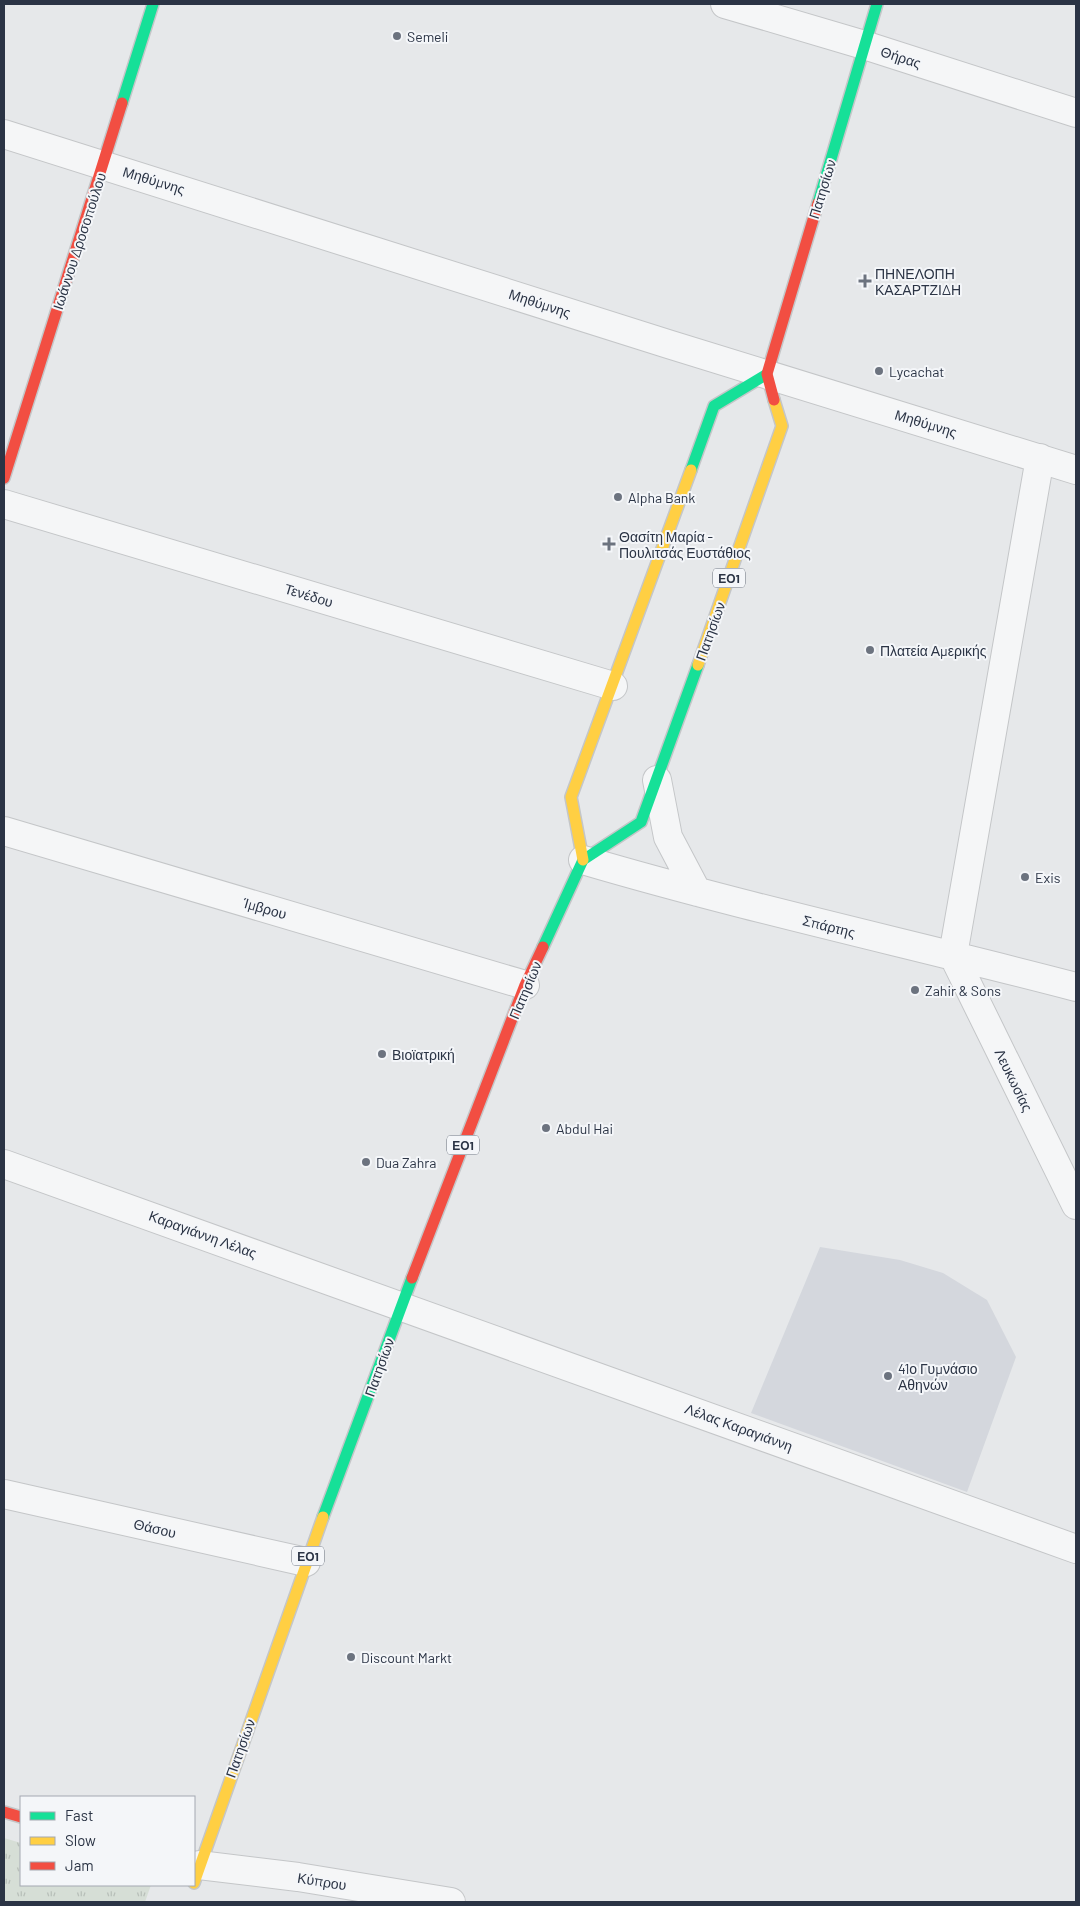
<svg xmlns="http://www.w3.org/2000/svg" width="1080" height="1906" font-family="Barlow,sans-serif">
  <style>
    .built { fill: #d4d7dd }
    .grass { fill: url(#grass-tufts) }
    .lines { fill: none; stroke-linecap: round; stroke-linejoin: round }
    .street-casing { stroke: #c4c6c8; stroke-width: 30 }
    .fast-casing { stroke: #c4c6c8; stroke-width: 14 }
    .slow-casing { stroke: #c4c6c8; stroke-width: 14 }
    .jam-casing { stroke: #c4c6c8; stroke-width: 14 }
    .street { stroke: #f5f6f7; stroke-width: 28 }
    .fast { stroke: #16e098; stroke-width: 11 }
    .slow { stroke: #ffcf43; stroke-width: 11 }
    .jam { stroke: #f24e42; stroke-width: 11 }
    .poi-dot { fill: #6c737f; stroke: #f4f6f9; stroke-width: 2 }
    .labels { text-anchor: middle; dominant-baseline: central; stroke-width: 4; stroke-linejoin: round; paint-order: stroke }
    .shield { fill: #f4f6f9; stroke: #676e7b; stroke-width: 1 }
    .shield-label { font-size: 12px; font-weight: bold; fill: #2b3445 }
    .poi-label { font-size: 14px; fill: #2b3445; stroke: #f4f6f9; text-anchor: start }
    .street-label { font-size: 14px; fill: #2b3445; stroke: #f4f6f9 }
  </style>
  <defs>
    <pattern id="grass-tufts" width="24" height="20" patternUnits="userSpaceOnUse" patternTransform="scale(1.25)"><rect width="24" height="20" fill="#d6ded6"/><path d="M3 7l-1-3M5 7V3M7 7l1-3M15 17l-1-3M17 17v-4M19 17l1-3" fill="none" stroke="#b8bfb9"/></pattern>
  </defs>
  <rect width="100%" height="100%" fill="#e6e8ea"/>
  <path class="built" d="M820,1247l80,13 43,13 44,27 29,57 -49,135 -216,-79z"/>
  <path class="grass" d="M4,1838l17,5v42h130l-6,17h-141z"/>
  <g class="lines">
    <defs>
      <path id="street" d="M725,4l139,41 212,68
        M4,134l664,210 408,126
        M4,504l609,182
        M657,780l11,57 29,55
        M4,831l521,154
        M583,860c163,48 329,84 493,127
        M953,955l87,-497
        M953,955l123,250
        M4,1164l1072,385
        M4,1494l302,68
        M199,1865l99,12 153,25"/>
      <path id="fast" d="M122,103l31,-99
        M818,203l59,-199
        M691,470l23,-64 53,-32
        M543,947l40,-87 58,-38 57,-157
        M323,1517l89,-239"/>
      <path id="slow" d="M698,665l84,-239 -8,-26
        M583,860l-12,-63 120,-327
        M194,1883l129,-366"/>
      <path id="jam" d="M774,400l-7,-26 51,-171
        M4,478l118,-375
        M412,1278l113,-293 18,-38
        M4,1812l17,5"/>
    </defs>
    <use href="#street" class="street-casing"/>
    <use href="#fast" class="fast-casing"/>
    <use href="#slow" class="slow-casing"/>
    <use href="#jam" class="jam-casing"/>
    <use href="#street" class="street"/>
    <use href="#fast" class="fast"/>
    <use href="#slow" class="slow"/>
    <use href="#jam" class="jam"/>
  </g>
  <g class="poi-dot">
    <circle cx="397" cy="36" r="5"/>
    <path d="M862.5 273.5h5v5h5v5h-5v5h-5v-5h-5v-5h5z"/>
    <circle cx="879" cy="371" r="5"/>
    <circle cx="618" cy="497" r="5"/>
    <path d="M606.5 536.5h5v5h5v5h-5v5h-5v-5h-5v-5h5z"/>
    <circle cx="870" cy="650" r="5"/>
    <circle cx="1025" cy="877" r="5"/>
    <circle cx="915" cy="990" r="5"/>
    <circle cx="382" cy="1054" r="5"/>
    <circle cx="546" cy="1128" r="5"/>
    <circle cx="366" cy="1162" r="5"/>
    <circle cx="888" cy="1376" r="5"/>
    <circle cx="351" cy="1657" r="5"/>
  </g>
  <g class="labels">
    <g class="shield">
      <rect x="713" y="568.5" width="32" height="19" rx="4"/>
      <rect x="447" y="1135.5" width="32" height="19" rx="4"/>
      <rect x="292" y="1546.5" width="32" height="19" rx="4"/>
    </g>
    <g class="shield-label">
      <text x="729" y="578">ΕΟ1</text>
      <text x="463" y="1145">ΕΟ1</text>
      <text x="308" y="1556">ΕΟ1</text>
    </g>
    <g class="poi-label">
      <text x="407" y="36">Semeli</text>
      <text x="875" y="273">ΠΗΝΕΛΟΠΗ<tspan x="875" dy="16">ΚΑΣΑΡΤΖΙΔΗ</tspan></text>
      <text x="889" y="371">Lycachat</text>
      <text x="628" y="497">Alpha Bank</text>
      <text x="619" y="536">Θασίτη Μαρία -<tspan x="619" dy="16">Πουλιτσάς Ευστάθιος</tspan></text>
      <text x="880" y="650">Πλατεία Αμερικής</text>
      <text x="1035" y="877">Exis</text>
      <text x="925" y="990">Zahir &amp; Sons</text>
      <text x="392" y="1054">Βιοϊατρική</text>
      <text x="556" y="1128">Abdul Hai</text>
      <text x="376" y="1162">Dua Zahra</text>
      <text x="898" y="1368">41ο Γυμνάσιο<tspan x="898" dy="16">Αθηνών</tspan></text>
      <text x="361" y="1657">Discount Markt</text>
    </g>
    <g class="street-label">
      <text transform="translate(901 57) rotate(18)">Θήρας</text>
      <text transform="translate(154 180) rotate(17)">Μηθύμνης</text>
      <text transform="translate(822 189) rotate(-73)">Πατησίων</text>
      <text transform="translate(79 241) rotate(-72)">Ιωάννου Δροσοπούλου</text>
      <text transform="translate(540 303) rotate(18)">Μηθύμνης</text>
      <text transform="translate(926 423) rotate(17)">Μηθύμνης</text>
      <text transform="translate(309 595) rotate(17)">Τενέδου</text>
      <text transform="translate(710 631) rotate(-70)">Πατησίων</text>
      <text transform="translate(265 908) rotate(16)">Ίμβρου</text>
      <text transform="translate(829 926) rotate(14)">Σπάρτης</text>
      <text transform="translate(525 990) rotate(-67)">Πατησίων</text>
      <text transform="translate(1014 1080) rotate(64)">Λευκωσίας</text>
      <text transform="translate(203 1234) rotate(20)">Καραγιάννη Λέλας</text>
      <text transform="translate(379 1367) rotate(-70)">Πατησίων</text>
      <text transform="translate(739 1427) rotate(20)">Λέλας Καραγιάννη</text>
      <text transform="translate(155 1528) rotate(13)">Θάσου</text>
      <text transform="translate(240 1748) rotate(-70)">Πατησίων</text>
      <text transform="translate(322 1881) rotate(9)">Κύπρου</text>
    </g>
  </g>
  <rect width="1080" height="1906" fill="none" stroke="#2b3445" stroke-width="10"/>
  <rect x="20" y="1796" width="175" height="90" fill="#f4f6f9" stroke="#a4a8b1"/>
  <rect x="30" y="1812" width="25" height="8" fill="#16e098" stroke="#a4a8b1"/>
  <text x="65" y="1821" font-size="15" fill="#2b3445">Fast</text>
  <rect x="30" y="1837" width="25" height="8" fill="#ffcf43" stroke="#a4a8b1"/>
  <text x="65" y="1846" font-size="15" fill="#2b3445">Slow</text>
  <rect x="30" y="1862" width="25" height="8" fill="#f24e42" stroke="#a4a8b1"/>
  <text x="65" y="1871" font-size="15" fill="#2b3445">Jam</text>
</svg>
